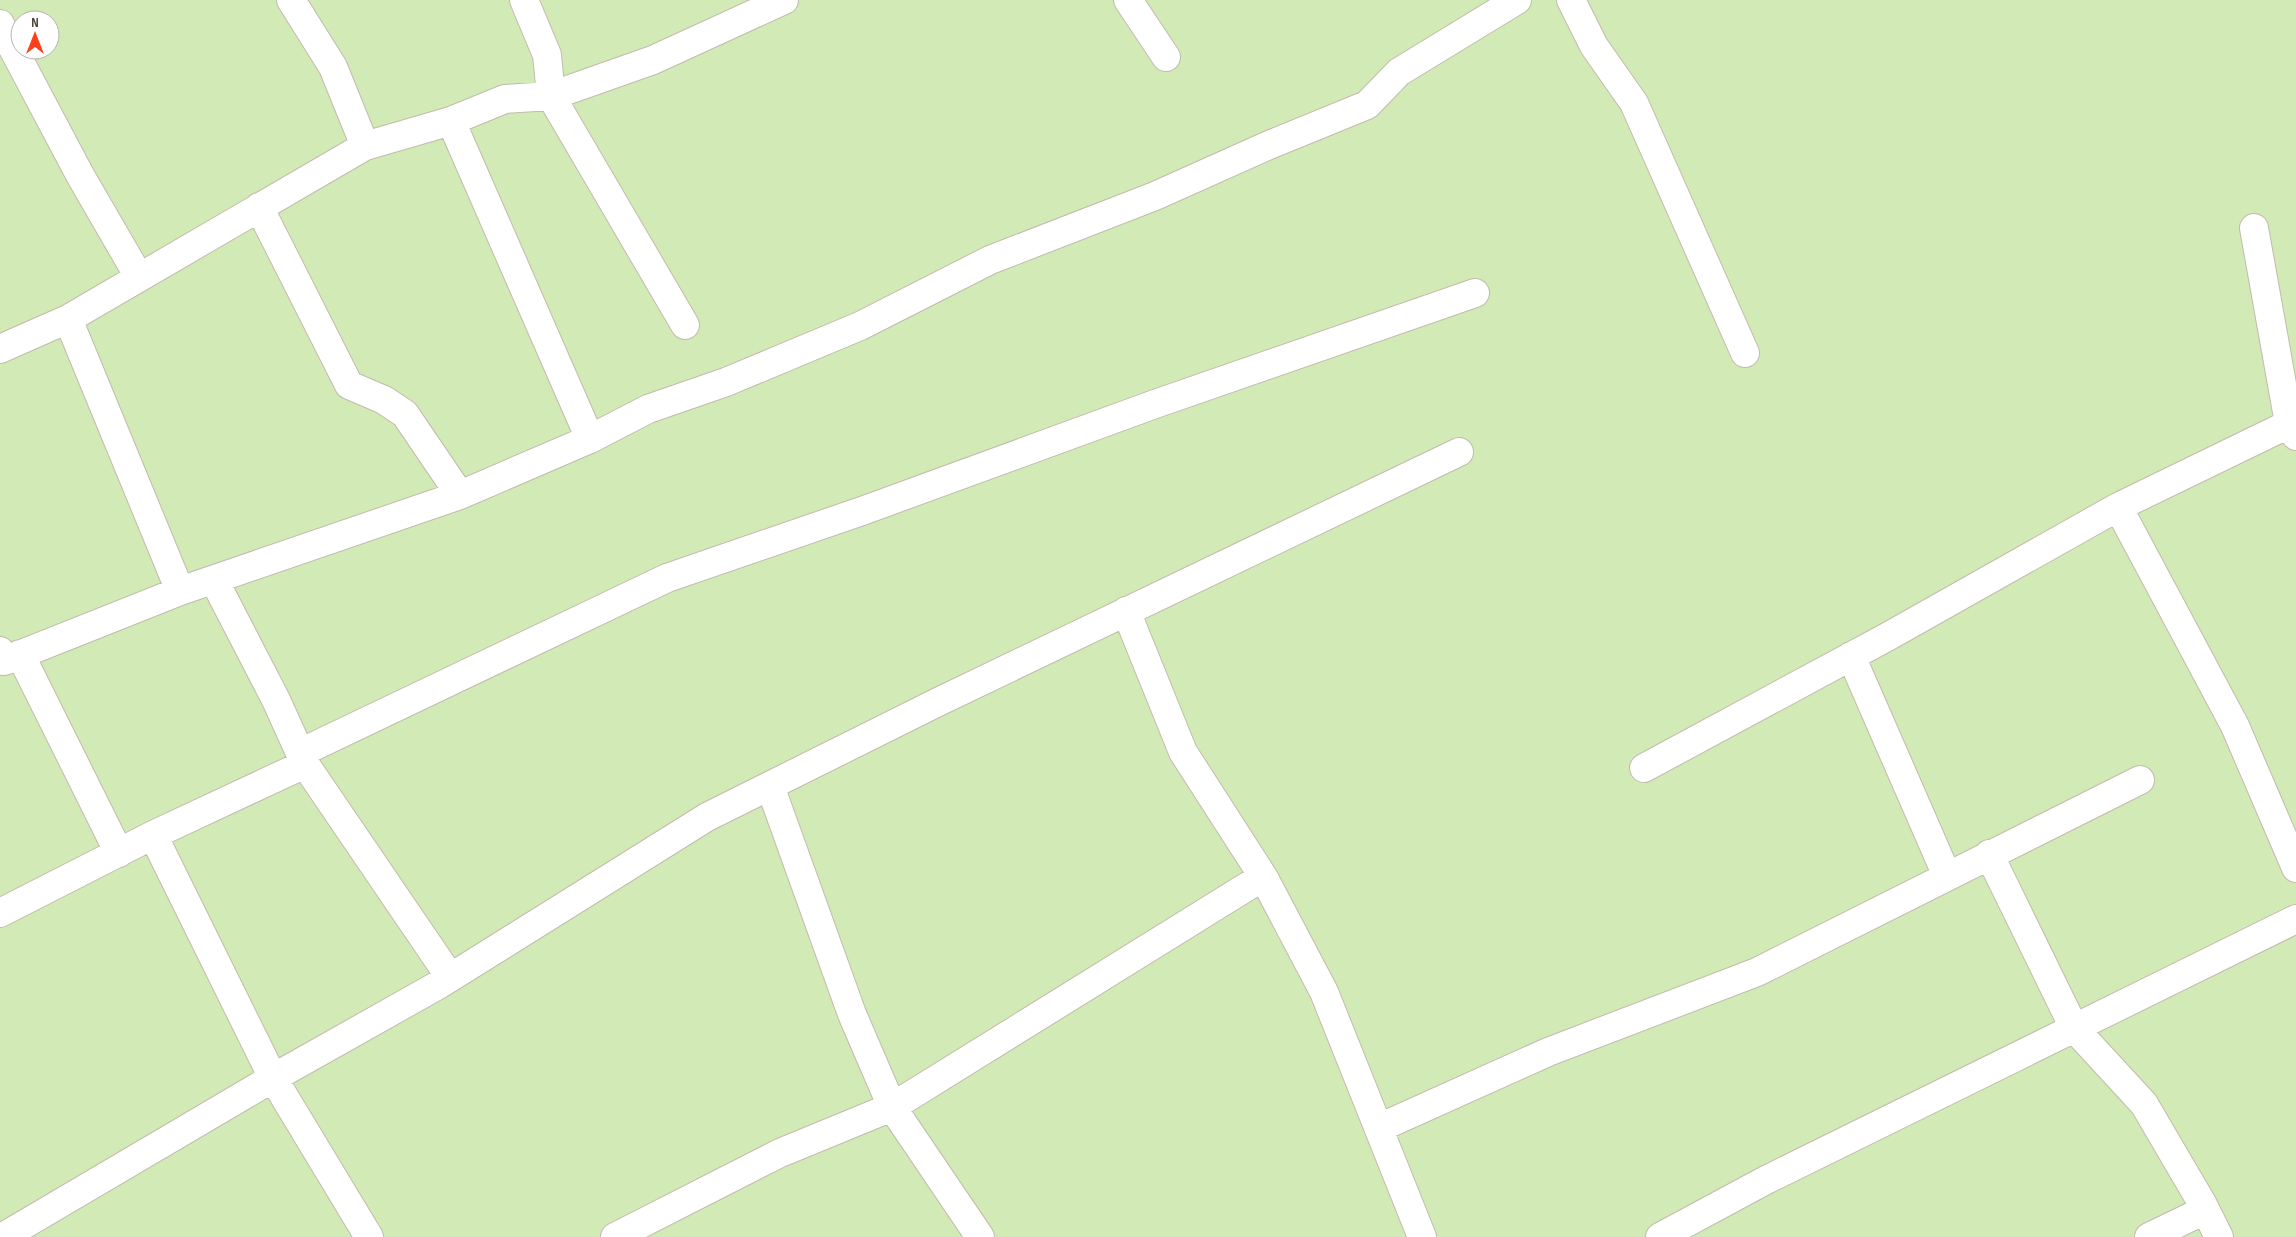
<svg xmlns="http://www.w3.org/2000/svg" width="2296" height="1237" font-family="'Sofia Sans Condensed',sans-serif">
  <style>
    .green { fill: #d2eab5; fill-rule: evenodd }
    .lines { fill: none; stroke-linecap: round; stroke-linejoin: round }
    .street-casing { stroke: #c2bbae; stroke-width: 30 }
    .street { stroke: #fff; stroke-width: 28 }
  </style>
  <rect width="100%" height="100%" fill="#f6f3ec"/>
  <path class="green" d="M0,0h2296v1237h-2296zM20,20h30v30h-30z"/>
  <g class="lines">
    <defs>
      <path id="street" d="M291,0l42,67 32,79
        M524,0l23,55 4,41 134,229
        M1128,0l38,57
        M1571,0l23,46 40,57 111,250
        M0,24l80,151 59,102
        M451,121l139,318
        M259,207l90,178 35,15 21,14 55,81
        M2254,228l33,184 9,24
        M68,319l112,272
        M0,349l68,-30 297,-173 86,-25 54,-22 46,-3 102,-36 131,-60
        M2118,507l117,219 61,142
        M214,580l62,120 29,64 145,213
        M1126,611l57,141 81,126 60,114 98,245
        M0,651l4,10 176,-70 280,-96 130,-56 58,-30 78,-27 134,-56 130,-66 165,-64 114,-51 98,-40 32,-33 118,-72
        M20,654l99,199
        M1851,656l96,220
        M300,753l367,-175 195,-67 293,-107 320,-111
        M1644,768l243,-131 231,-130 173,-84
        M770,786l82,228 40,93 356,-221 16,-8
        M153,835l120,243 96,159
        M1989,854l85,174 70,76 58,99 17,34
        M0,913l153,-78 152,-71
        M1379,1128l169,-76 209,-80 383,-192
        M3,1237l270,-159 167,-94 267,-167 231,-115 521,-250
        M615,1237l165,-84 112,-46 88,130
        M1660,1237l106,-57 530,-261
        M2149,1237l56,-27"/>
    </defs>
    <use href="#street" class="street-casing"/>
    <use href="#street" class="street"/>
  </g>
  <g transform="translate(35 35)"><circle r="24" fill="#ffffff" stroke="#b7b4b0"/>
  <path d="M0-4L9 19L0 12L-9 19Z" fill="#fc3f1d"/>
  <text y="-8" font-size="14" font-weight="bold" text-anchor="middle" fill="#4b4439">N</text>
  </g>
</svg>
